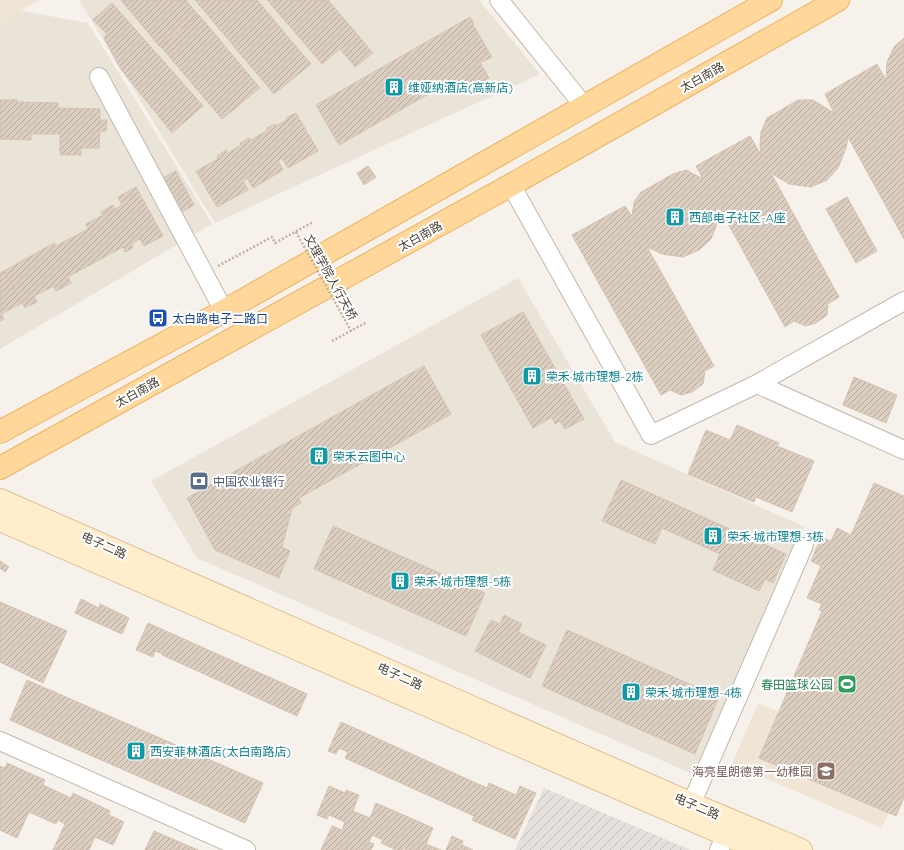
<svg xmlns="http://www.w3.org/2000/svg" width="904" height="850" font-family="Quicksand,'Noto Sans SC',sans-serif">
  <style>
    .residential { fill: #eae3d8 }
    .industrial { fill: url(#industrial-furrows) }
    .education { fill: #f0e5d4 }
    .building { fill: url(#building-hatch); stroke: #d4c3b1 }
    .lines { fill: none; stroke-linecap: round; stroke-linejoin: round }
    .street-casing { stroke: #c3b8ac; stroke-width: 20 }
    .secondary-casing { stroke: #dcc39a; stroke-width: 24 }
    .primary-casing { stroke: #ecb462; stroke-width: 24 }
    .path { stroke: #c5b29c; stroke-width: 2.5; stroke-dasharray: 2 2; stroke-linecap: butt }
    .street { stroke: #fff; stroke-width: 18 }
    .secondary { stroke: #ffedcc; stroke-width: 22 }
    .primary { stroke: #ffd79b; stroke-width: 22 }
    .path-bridge { stroke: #c5b29c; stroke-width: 2.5; stroke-dasharray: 2 2; stroke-linecap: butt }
    .labels { text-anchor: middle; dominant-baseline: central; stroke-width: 4; stroke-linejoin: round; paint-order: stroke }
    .street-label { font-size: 12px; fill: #4b4137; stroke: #fff }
    .culture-label { font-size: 12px; fill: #0d838f; stroke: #fff; text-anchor: start }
    .transit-label { font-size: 12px; fill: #164399; stroke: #fff; text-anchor: start }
    .service-label { font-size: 12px; fill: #4e5e75; stroke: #fff; text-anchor: start }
    .leisure-label { font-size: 12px; fill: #27864d; stroke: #fff; text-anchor: end }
    .education-label { font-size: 12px; fill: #785e54; stroke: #fff; text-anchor: end }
  </style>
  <defs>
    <pattern id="industrial-furrows" width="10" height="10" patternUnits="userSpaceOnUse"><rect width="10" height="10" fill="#e6e0dc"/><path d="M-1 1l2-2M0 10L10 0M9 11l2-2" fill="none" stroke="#c7c1bd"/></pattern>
    <pattern id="building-hatch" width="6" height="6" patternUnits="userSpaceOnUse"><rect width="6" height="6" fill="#dccfc2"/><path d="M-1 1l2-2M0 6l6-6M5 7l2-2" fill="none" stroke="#b4aa9e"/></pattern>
  </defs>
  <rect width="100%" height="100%" fill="#f6f1eb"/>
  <path class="residential" d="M79,0h400l61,74 -325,149z
    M17,10l71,13 124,201 -212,125v-329z
    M518,278l97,164 190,85 -110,248 -498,-217 -46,-77z"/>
  <path class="industrial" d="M544,788l147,62h-176z"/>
  <path class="education" d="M0,0h39l-39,23z
    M758,703l146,62v12l-22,51 -150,-64z"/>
  <path class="building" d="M121,0h65l12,15 -38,32z
    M195,0h62l54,64 -37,30z
    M267,0h61l45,53 -18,14 -15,-18 -18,15z
    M112,3l91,103 -31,27 -52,-65 -16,-30 3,-4 -14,-14z
    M199,15l61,73 -38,31 -61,-72z
    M470,17l4,6h-2l20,34 -12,6 9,15 -28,16 -8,-14 -114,65 -23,-40z
    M904,38v201l-56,-102 -2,11 -8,20 -11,12 -16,7 -22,-3 -18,-11 67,122 1,2 -11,7 -1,11 -11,8 -10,3 -12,-5 -9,6 -65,-118 -1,9 -8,21 -12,11 -16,7 -21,-3 -15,-7 67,119 -9,5 -2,13 -11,8 -11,3 -11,-5 -9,5 -89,-160 53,-29 7,10 2,-14 7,-10 32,-18 13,-4 17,9 -7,-13 54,-30 11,19 -1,-10 1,-13 6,-14 31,-18h15l21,13 -9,-19 52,-30 9,16 1,-18 7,-15z
    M0,100h17v2l41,1v5l42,1v11h7l-1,11h-6l-1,17h-18v7h-21v-21h-29v6l-31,-1z
    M296,113l22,38 -30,17 -6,-10 -4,3 5,9 -30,18 -6,-10 -4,3 5,9 -31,17 -21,-36 22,-12 -1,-3 9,-6 2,3 13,-8 -1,-2 9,-5 2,2 17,-10 -1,-2 8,-4 1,2 11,-6 -1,-2z
    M368,166l8,11 -12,8 -7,-12z
    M176,171l18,34 -14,8 -19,-34z
    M136,187l27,49 -19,10 -4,-7 -9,5 2,4 -8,4 -2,-5 -55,30 3,6 -15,8 -2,-5 -20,10 3,6 -12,6 -21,-37 50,-28 2,3 32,-17 -2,-5 17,-9 -2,-3 12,-7 2,4 7,-4 -4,-8z
    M847,197l30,54 -21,12 -30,-54z
    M4,271l18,32 -21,11 3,5 -4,2v-48z
    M523,312l61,107 -19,10 -5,-8 -5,3 -3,-7 -19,11 -52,-93z
    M424,366l27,48 -152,84 2,5 -9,5 -10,39 8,4 -11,27 -64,-28 -28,-52z
    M854,377l43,18 -11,28 -43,-18z
    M737,425l42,18 -2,3 37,15 -22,51 -36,-15 -2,5 -66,-28 18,-44 24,10z
    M621,480l165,74 -13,29 -8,-4 -6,12 -46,-21 7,-16 -58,-26 -7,16 -53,-23z
    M874,483l30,13v302l-8,18 -137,-58 63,-147 -3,-1 3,-6 -15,-6 14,-32 -10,-5 10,-24 10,4 6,-13 14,7z
    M333,526l152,67 -19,43 -152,-67z
    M0,561l9,6 -4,5 -5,-4z
    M81,599l18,9 1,-4 29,14 -7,16 -47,-21z
    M0,602l67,29 -24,52 -43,-21z
    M504,615l18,9 -4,8 28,13 -16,33 -55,-27 16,-31 9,4z
    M148,623l159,71 -10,22 -135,-61 1,-1 -8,-3 -2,6 -17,-7z
    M567,630l152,67 -24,57 -153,-68z
    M27,680l236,103 -18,40 -235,-103z
    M341,722l146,66 2,-5 27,12 4,-9 16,7 -21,46 -43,-19 2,-4 -129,-58 3,-6 -9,-4 -3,6 -8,-3z
    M7,763l38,17 -2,5 28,13 2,-5 37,18 -1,4 15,7 -11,23 -18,-8 -6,13h-36l12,-26 -7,-4 -2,4 -27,-12 -12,26 -17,-8v-64l5,2z
    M329,786l16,7 1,-3 13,5 -6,16 17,7 6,-15 57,25 -7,16 15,6h-34l-4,-2 -1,2h-6l-15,-7 2,-3 -11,-5 -3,7 5,2 -3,6h-50l11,-24 10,4 3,-8 -16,-7 -2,4 -10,-4z
    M154,831l44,19h-53z
    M452,836l11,5 -1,4 11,5h-27z"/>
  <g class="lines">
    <defs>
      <path id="street" d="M499,0l85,106
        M99,77l125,234
        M511,185l140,250 106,-51 147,-83
        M757,384l147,66
        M0,741l246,109
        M686,816l118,-271
        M719,850l7,-15"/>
      <path id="secondary" d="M0,500l692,304 109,46
        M0,520l761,330"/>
      <path id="primary" d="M0,432l224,-121 547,-311
        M0,468l511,-283 327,-185"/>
    </defs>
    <use href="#street" class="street-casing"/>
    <use href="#secondary" class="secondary-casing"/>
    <use href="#primary" class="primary-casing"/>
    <path class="path" d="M218,266l54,-29 3,6 38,-21
      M332,341l35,-19"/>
    <use href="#street" class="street"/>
    <use href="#secondary" class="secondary"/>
    <use href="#primary" class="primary"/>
    <path class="path-bridge" d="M296,232l55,99"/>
  </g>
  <defs>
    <symbol id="building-square" viewBox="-11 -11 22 22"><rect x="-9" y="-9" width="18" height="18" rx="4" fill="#0f9aa8" stroke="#fff"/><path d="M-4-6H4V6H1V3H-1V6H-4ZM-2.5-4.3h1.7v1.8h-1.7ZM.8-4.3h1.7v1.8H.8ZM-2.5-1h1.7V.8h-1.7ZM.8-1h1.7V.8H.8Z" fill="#fff"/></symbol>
    <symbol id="bus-square" viewBox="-11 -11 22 22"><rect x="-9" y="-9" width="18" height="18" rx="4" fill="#1a4fb4" stroke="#fff"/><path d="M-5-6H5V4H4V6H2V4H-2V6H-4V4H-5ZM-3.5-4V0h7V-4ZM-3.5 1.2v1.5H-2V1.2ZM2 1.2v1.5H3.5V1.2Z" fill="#fff"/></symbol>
    <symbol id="bank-square" viewBox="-11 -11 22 22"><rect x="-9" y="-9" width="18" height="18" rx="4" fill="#5c6f8a" stroke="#fff"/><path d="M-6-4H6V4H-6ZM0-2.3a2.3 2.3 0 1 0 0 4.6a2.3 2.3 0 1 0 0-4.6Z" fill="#fff"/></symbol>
    <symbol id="stadium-square" viewBox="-11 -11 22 22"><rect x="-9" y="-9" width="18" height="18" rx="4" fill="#2e9e5b" stroke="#fff"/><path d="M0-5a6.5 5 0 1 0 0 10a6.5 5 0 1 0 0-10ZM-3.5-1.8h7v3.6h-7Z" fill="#fff"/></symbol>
    <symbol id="school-square" viewBox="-11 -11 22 22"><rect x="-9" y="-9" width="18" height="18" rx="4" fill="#8d6e63" stroke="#fff"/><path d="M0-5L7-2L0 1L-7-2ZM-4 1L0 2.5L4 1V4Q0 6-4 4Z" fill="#fff"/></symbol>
  </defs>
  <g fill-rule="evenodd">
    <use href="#building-square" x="383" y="76" width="22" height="22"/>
    <use href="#building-square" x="664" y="206" width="22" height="22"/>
    <use href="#bus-square" x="147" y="307" width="22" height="22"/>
    <use href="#building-square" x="521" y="365" width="22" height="22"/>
    <use href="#building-square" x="308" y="445" width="22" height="22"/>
    <use href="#bank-square" x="188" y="470" width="22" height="22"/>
    <use href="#building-square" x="702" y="525" width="22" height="22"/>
    <use href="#building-square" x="389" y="570" width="22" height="22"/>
    <use href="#stadium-square" x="836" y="673" width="22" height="22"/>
    <use href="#building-square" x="620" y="681" width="22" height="22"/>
    <use href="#building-square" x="125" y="740" width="22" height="22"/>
    <use href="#school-square" x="815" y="760" width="22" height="22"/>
  </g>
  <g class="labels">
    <g class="street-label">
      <text transform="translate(702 77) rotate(-29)">太白南路</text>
      <text transform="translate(420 236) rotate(-29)">太白南路</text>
      <text transform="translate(331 277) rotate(61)">文理学院人行天桥</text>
      <text transform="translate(137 392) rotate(-29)">太白南路</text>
      <text transform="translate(104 545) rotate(24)">电子二路</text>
      <text transform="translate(400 676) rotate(24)">电子二路</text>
      <text transform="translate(697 806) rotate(23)">电子二路</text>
    </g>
    <g class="culture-label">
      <text x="408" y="87">维娅纳酒店(高新店)</text>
      <text x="689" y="217">西部电子社区-A座</text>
      <text x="546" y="376">荣禾·城市理想-2栋</text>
      <text x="333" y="456">荣禾云图中心</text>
      <text x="727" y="536">荣禾·城市理想-3栋</text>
      <text x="414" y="581">荣禾·城市理想-5栋</text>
      <text x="645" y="692">荣禾·城市理想-4栋</text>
      <text x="150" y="751">西安菲林酒店(太白南路店)</text>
    </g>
    <g class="transit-label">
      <text x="172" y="318">太白路电子二路口</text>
    </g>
    <g class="service-label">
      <text x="213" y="481">中国农业银行</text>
    </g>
    <g class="leisure-label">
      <text x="833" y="684">春田篮球公园</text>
    </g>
    <g class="education-label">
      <text x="812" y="771">海亮星朗德第一幼稚园</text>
    </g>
  </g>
</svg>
